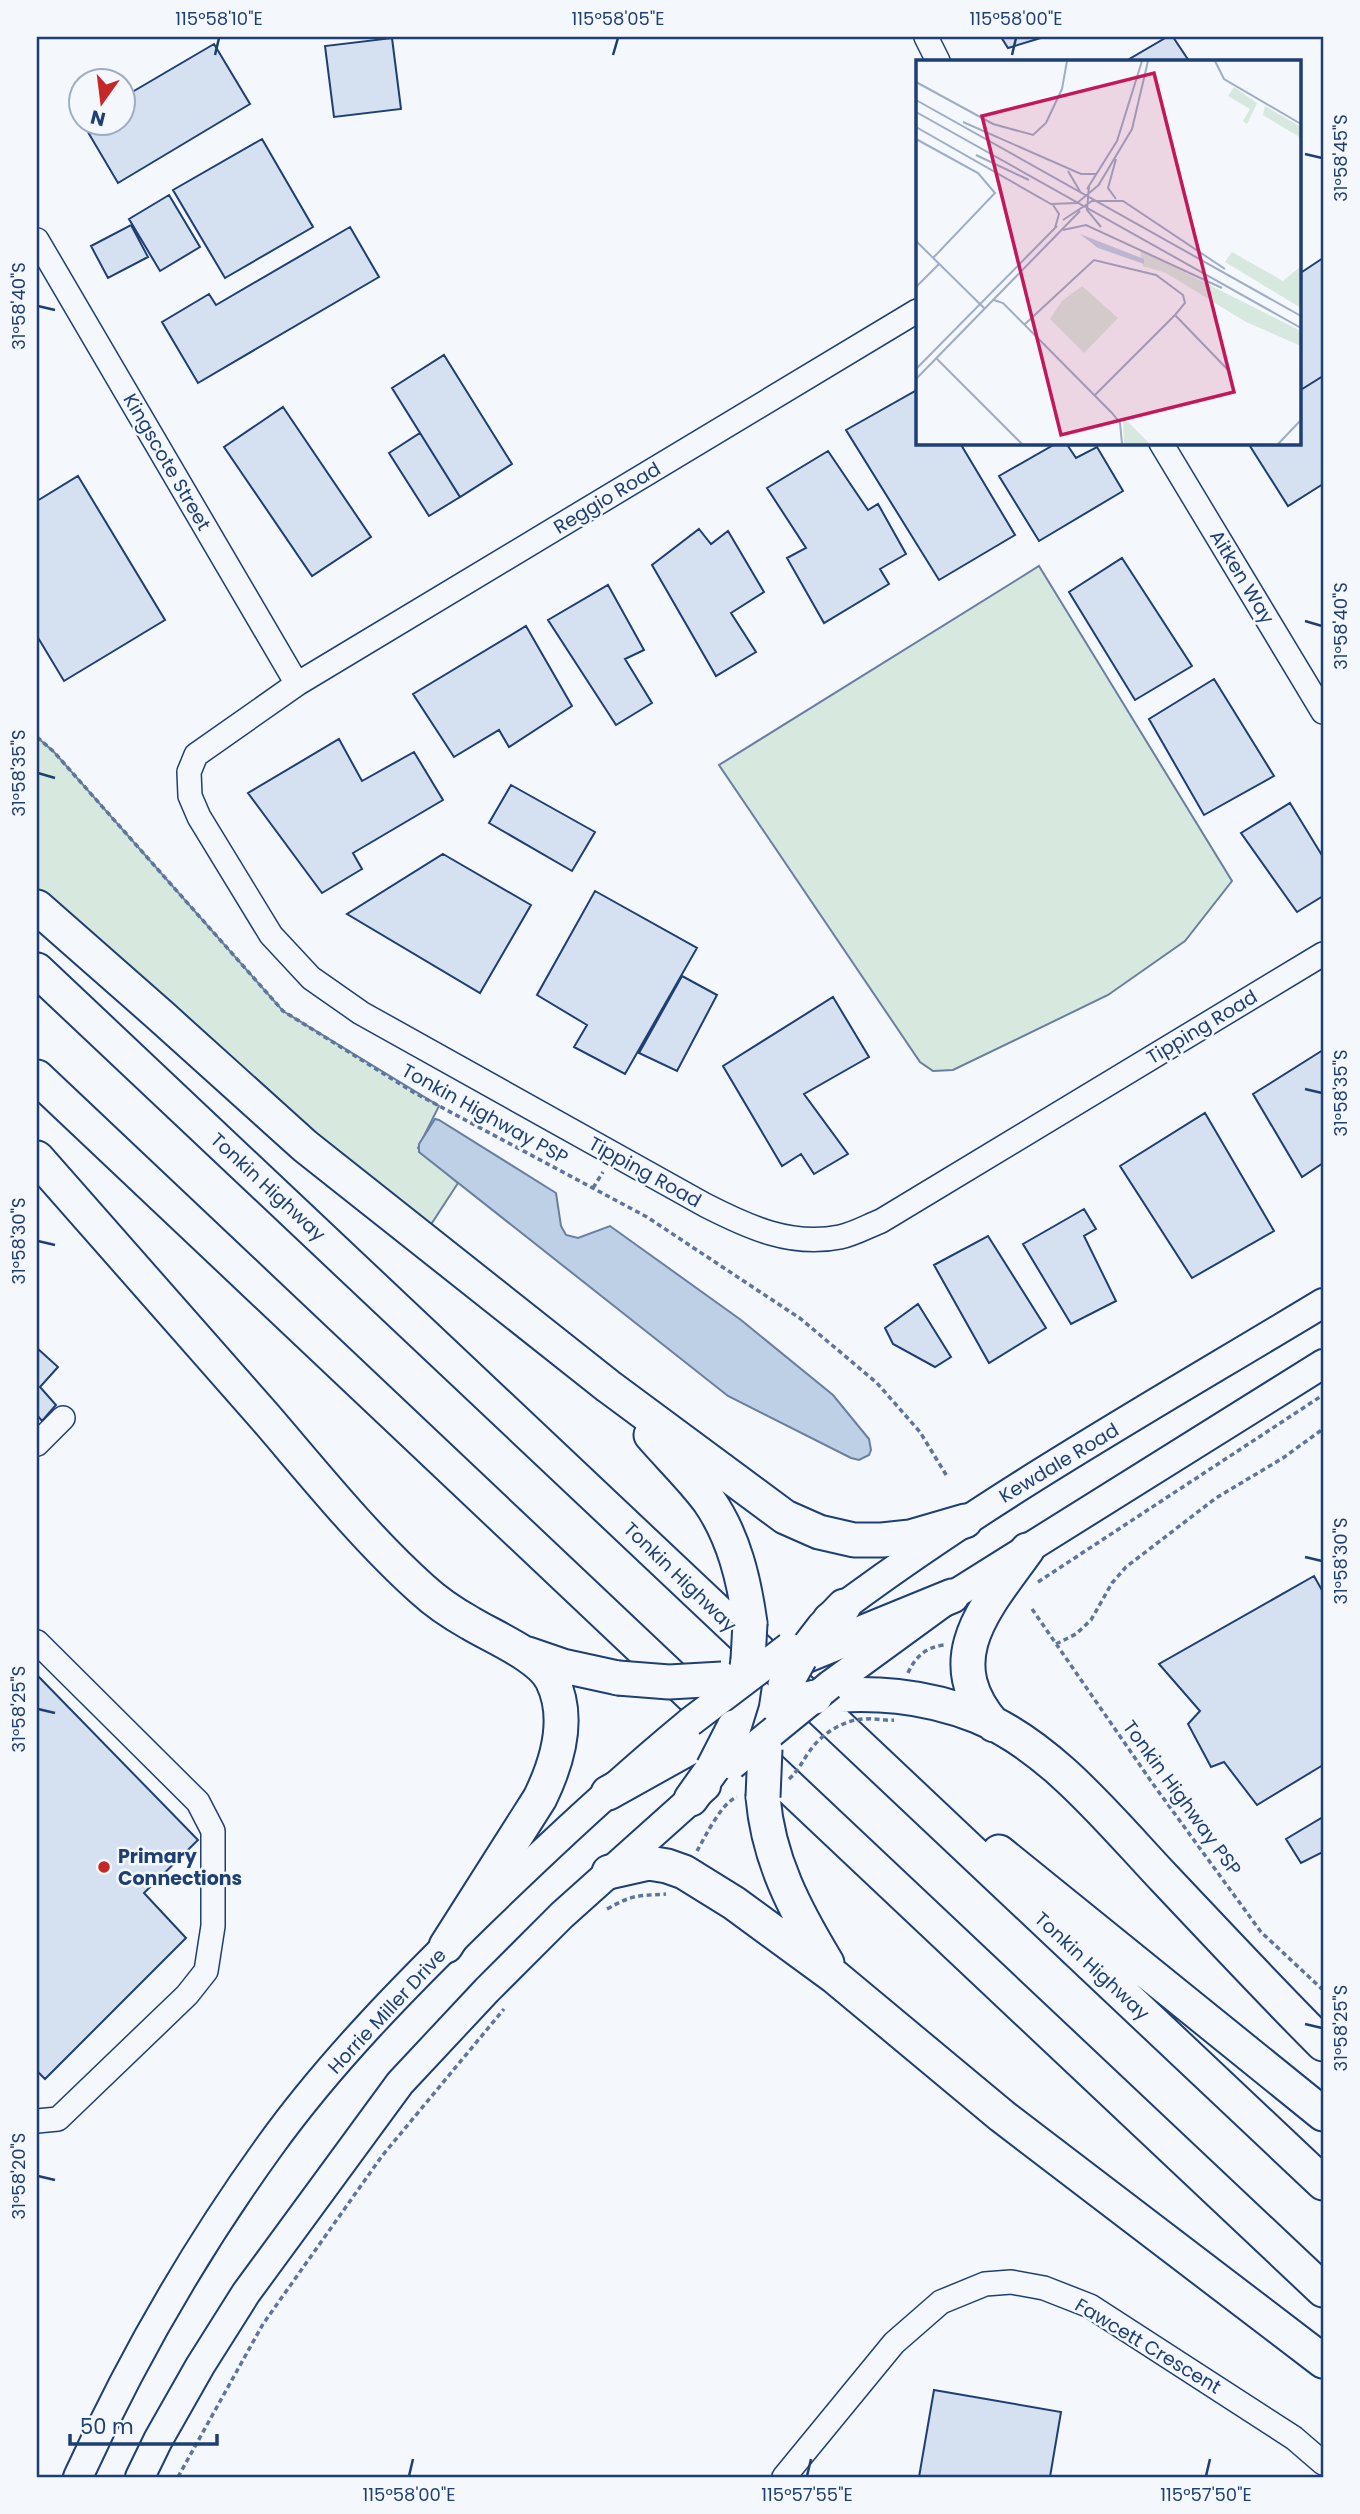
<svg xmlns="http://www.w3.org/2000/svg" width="1360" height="2514" font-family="Poppins,sans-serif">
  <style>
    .green { fill: #d7e8df; stroke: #687fa3; stroke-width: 2 }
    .water { fill: #bed0e5; stroke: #687fa3; stroke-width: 2 }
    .building { fill: #d5e0f0; stroke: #1d3f73; stroke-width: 2 }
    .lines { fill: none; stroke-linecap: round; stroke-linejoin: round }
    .minor-casing { stroke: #1d3f73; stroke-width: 26 }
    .major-casing { stroke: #1d3f73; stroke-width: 32 }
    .highway-casing { stroke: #1d3f73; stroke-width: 37 }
    .path { stroke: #5e769c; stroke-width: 3.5; stroke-dasharray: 5 3.5; stroke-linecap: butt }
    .minor { stroke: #f4f7fb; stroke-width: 23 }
    .major { stroke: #f4f7fb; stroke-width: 28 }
    .highway { stroke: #f4f7fb; stroke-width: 33 }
    .major-bridge-casing { stroke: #1d3f73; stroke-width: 32; stroke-linecap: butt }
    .highway-bridge-casing { stroke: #1d3f73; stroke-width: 37; stroke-linecap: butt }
    .path-bridge { stroke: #5e769c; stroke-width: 3.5; stroke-dasharray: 5 3.5; stroke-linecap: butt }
    .major-bridge { stroke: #f4f7fb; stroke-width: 28 }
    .highway-bridge { stroke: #f4f7fb; stroke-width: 33 }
    .ticks { fill: none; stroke: #1d3f73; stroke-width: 2.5 }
    .poi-dot { fill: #c62828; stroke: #f4f7fb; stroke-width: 2.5 }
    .labels { text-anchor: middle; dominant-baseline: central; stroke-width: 5; stroke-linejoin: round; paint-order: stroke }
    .street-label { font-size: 19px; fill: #1d3f73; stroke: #f4f7fb }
    .poi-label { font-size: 19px; font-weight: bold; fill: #1d3f73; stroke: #f4f7fb; text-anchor: start }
    .inset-road { fill: none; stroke: #9eadc5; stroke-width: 2 }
    .view { fill: #c2185b; fill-opacity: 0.15; stroke: #c2185b; stroke-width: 3.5 }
    .inset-edge { fill: none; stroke: #1d3f73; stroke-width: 3.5 }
    .neatline { fill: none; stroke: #1d3f73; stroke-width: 2.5 }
    .ticks-label { font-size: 18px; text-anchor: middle; fill: #1d3f73 }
  </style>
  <rect width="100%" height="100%" fill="#f4f7fb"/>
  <path class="green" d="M1039,566l193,315 -47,60 -77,54 -155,75 -20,1 -13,-9 -201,-297z
    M37,737l17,15 229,259 156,95 -21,42 40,35 -28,43 -127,-97 -59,-56 -207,-184z"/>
  <path class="water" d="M435,1119l4,1 117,73 5,33 5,9 12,3 32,-12 131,94 92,75 36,44 2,11 -2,5 -10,5 -8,-2 -123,-62 -309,-244v-8z"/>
  <path class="building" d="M1001,37h43l-36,11z
    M1167,37h6l16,24h-63z
    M392,38l9,71 -67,8 -9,-71z
    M214,44l36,60 -132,79 -36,-61h40v-24z
    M262,139l51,88 -88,51 -52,-88z
    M169,195l31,52 -40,24 -31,-52z
    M131,225l17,32 -40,21 -17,-32z
    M350,227l29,50 -181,106 -36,-61 47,-28 7,11z
    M1323,258v118l-24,15v-117z
    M444,355l68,109 -52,33 -68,-109z
    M1323,376v108l-35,22 -40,-63h51v-52z
    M917,390v53h43l55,92 -76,45 -93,-150z
    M283,407l88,130 -59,39 -88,-129z
    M420,433l40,64 -31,19 -40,-63z
    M1057,443h9l10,15 21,-11 26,44 -84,50 -40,-65z
    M828,451l40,59 10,-6 28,50 -26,15 9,15 -65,39 -37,-65 19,-10 -39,-60z
    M78,476l87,144 -101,61 -27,-45v-135z
    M699,529l12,15 17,-13 36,61 -33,21 25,39 -40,24 -64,-111z
    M1122,558l70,108 -57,34 -66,-108z
    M608,585l36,65 -19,9 27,44 -36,22 -68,-105z
    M526,626l46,80 -63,41 -10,-17 -45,27 -41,-63z
    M1214,679l60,97 -70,39 -55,-96z
    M339,739l23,42 52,-29 29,48 -90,53 9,16 -40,24 -74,-100z
    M511,785l84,47 -23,39 -83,-48z
    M1290,803l33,54v39l-26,16 -56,-79z
    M443,854l88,51 -51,88 -133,-79z
    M595,891l102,57 -72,126 -51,-27 13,-22 -50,-30z
    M682,976l35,19 -40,76 -38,-18z
    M833,997l36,60 -65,37 44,60 -34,20 -13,-20 -19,12 -59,-100z
    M1323,1050v113l-21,14 -49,-83z
    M1205,1113l69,118 -82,47 -72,-112z
    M1084,1209l12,20 -12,7 32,65 -45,23 -48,-80z
    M988,1236l58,92 -57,35 -55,-98z
    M918,1304l33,53 -16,10 -42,-23 -8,-16z
    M37,1348l21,19 -18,20 16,18 -14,16 -5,-6z
    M1314,1576l9,16v173l-66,40 -33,-43 -13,5 -23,-43 12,-13 -41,-47z
    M37,1675l161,165 -54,53 42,45 -141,141 -8,-8z
    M1323,1817v35l-22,11 -15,-24z
    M934,2390l127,22 -11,65h-131z"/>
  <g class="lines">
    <defs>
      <path id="minor" d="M926,37l12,24
        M37,240l260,444
        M917,311l-620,373 -101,71 -7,17 1,24 9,21 72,118 40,43 50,35 344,192c43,22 86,42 135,32 14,-3 28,-11 41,-16l442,-267
        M1161,443l162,269
        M37,1444l26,-26
        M37,1642l161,160 15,29v95l-7,45 -19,24 -129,124 -21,2
        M784,2477l110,-134 47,-41 44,-18 26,-2 33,6 46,18 204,132 29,25"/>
      <path id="major" d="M828,1618c156,-118 328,-214 495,-315
        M830,1685l122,-89 371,-232
        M78,2477c53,-116 116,-226 191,-330 61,-85 137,-162 213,-236 67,-65 135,-129 208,-189
        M140,2477l18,-37 42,-74 46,-73 154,-210 87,-93 75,-75 144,-129"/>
      <path id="highway" d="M37,907l125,110 143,129 303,240 177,131 34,15 35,8h28l28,-3 55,-16
        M37,970l1286,1213
        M37,1077l655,619
        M37,1158c76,86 152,172 228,259 49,57 101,122 157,172 14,13 32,25 48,34 23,14 70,33 82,57 19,38 5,83 -12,118l-94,148
        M651,1435c19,22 41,43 58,66 25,36 35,79 41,122
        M528,1654l35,12 55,12
        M800,1658l152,-62
        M800,1658l23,-30 21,-22
        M815,1697c57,-6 109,-2 162,19 74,30 134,106 188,163 52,55 104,111 158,165
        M994,1725c-58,-66 -7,-119 33,-175
        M734,1727l8,-26 6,-41
        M747,1747l576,543
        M608,1793l115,-64
        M763,1797c5,62 32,113 64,166
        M691,1799l22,-31
        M999,1852l324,262
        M609,1872l40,-9 18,3 17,6 50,31 101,74 167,139 321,245"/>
    </defs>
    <use href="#minor" class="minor-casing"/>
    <use href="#major" class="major-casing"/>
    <use href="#highway" class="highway-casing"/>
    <path class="path" d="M37,737l17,15 229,259 130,81 234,125 154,102 76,64 43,49 28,46
      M593,1188l10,-16
      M1038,1582l285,-187
      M1032,1609l121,175 108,148 62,58
      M1056,1644l20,-10 15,-14 21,-37 14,-16 90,-69 67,-40 40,-29
      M908,1673c7,-16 18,-26 36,-28
      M697,1851c8,-14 25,-49 40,-54
      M607,1909c27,-15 30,-13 59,-15
      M178,2477l85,-153 119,-168 122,-147"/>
    <use href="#minor" class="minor"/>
    <use href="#major" class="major"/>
    <use href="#highway" class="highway"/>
    <defs>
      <path id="major-bridge" d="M690,1722l99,-75
        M732,1765l98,-80"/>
      <path id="highway-bridge" d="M748,1660l2,-37
        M618,1678l51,4 53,-3
        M785,1685l15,-27
        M777,1706l38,-9
        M713,1768l21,-41
        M763,1797l2,-48"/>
    </defs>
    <use href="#major-bridge" class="major-bridge-casing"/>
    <use href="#highway-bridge" class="highway-bridge-casing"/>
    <path class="path-bridge" d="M789,1779c9,-8 13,-17 20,-27 12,-18 35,-33 57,-33 10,-1 19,2 28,1"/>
    <use href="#major-bridge" class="major-bridge"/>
    <use href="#highway-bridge" class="highway-bridge"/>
  </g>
  <path class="ticks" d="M215,55l4,-17M613,55l5,-17M1012,55l4,-17M1305,154l17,4M38,306l17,4M1305,621l17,5M38,773l17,5M1305,1089l17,4M38,1241l17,4M1305,1557l17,4M38,1709l17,4M1305,2024l17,4M38,2176l17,4M409,2476l4,-17M807,2476l4,-17M1206,2476l4,-17"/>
  <circle class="poi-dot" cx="104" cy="1867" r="7"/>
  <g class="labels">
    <g class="street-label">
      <text transform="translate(167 462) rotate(60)">Kingscote Street</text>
      <text transform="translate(607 498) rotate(-31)">Reggio Road</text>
      <text transform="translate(1242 577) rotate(59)">Aitken Way</text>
      <text transform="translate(1202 1027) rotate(-31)">Tipping Road</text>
      <text transform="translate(485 1114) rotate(29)">Tonkin Highway PSP</text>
      <text transform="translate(645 1172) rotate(29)">Tipping Road</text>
      <text transform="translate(268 1187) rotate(43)">Tonkin Highway</text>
      <text transform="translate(1059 1463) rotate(-31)">Kewdale Road</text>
      <text transform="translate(680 1577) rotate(44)">Tonkin Highway</text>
      <text transform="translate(1182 1798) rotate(54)">Tonkin Highway PSP</text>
      <text transform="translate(1092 1966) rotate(43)">Tonkin Highway</text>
      <text transform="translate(387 2011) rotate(-47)">Horrie Miller Drive</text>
      <text transform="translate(1148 2346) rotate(31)">Fawcett Crescent</text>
    </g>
    <g class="poi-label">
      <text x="118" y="1856">Primary<tspan x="118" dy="22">Connections</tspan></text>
    </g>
  </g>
  <g transform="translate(916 60)">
    <rect width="385" height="385" fill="#f4f7fb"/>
    <path d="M318,27l23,16 -10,21 -4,-3 7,-12 -22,-13zM349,46l36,21v11l-38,-23zM224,190l161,81v15l-55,-24 -80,-49 -23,-7zM316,192l51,29 18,-15v42l-76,-46zM166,226l36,32 -34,35 -34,-34 12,-18zM207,357l27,27h-26z" fill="#d7e8df"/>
    <path d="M164,174l64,25v5l-46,-16z" fill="#bed0e5"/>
    <path class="inset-road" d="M299,1l9,18 77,45M0,22l77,42 40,11 13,-12 16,-34 5,-28M0,40l385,216M0,52l385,216M47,62l118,52h16M0,67l135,77 26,-1 23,-19M0,79l62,34 17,20 -62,65M60,95l53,25M200,99l-8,29 8,11M152,111l13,22M173,126l-2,24 14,17M182,126l34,-57 16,-68M171,129l30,-48 25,-80M137,145l6,9 -4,14M147,160l29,-19h31l102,68M147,170l23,-5 136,63M0,181l69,68M0,227l23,-23M78,240l9,3 109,110 8,10 2,21M259,255l55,57M108,265l70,-65 62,15 27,20 2,8 -10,12 -80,80M21,299l85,85M0,309l141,-143M0,319l164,-168M362,384l23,-24"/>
    <path class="view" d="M238,13l80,319 -173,43 -79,-319z"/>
    <rect width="385" height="385" class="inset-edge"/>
  </g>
  <rect width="1360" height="2514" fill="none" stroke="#f4f7fb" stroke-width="77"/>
  <g transform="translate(102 102) rotate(194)"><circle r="33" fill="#f4f7fb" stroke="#9eadc5" stroke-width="2"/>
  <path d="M0-5L12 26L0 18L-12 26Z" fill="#c62828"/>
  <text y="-10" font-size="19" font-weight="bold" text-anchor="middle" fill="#1d3f73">N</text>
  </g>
  <path d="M70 2434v10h147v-10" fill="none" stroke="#1d3f73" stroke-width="3.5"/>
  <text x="80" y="2434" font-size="21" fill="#1d3f73" stroke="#f4f7fb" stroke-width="5" paint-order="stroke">50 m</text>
  <rect x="38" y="38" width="1284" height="2438" class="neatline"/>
  <g class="ticks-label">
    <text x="219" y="25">115°58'10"E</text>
    <text x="618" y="25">115°58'05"E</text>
    <text x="1016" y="25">115°58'00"E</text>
    <text transform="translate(1341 158) rotate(-90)" y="6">31°58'45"S</text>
    <text transform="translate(19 306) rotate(-90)" y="6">31°58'40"S</text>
    <text transform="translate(1341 626) rotate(-90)" y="6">31°58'40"S</text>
    <text transform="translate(19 773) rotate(-90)" y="6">31°58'35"S</text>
    <text transform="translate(1341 1093) rotate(-90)" y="6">31°58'35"S</text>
    <text transform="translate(19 1241) rotate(-90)" y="6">31°58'30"S</text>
    <text transform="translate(1341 1561) rotate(-90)" y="6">31°58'30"S</text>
    <text transform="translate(19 1709) rotate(-90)" y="6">31°58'25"S</text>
    <text transform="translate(1341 2028) rotate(-90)" y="6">31°58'25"S</text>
    <text transform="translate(19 2176) rotate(-90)" y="6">31°58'20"S</text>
    <text x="409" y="2501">115°58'00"E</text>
    <text x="807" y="2501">115°57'55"E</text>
    <text x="1206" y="2501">115°57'50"E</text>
  </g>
</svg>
